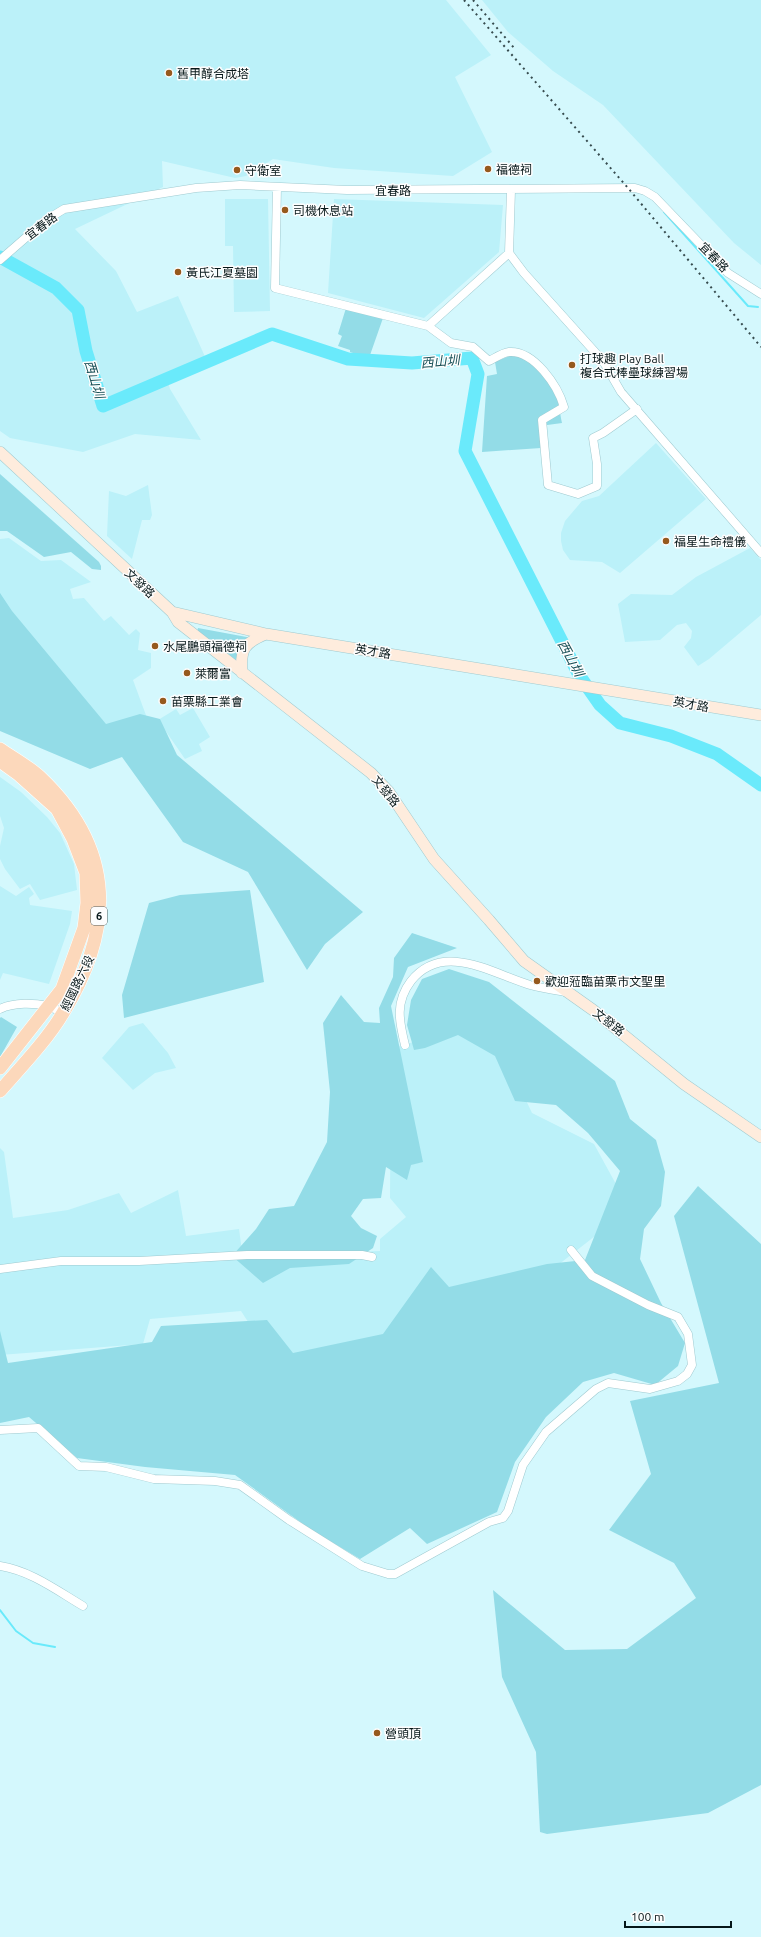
<svg xmlns="http://www.w3.org/2000/svg" width="761" height="1937" font-family="Ubuntu,'Noto Sans TC',sans-serif">
  <style>
    .built { fill: #bbf1f9 }
    .green { fill: #93dce7 }
    .lines { fill: none; stroke-linecap: round; stroke-linejoin: round }
    .stream { stroke: #6aeafb; stroke-width: 2 }
    .river { stroke: #6aeafb; stroke-width: 13 }
    .street-casing { stroke: #9fcad0; stroke-width: 9 }
    .secondary-casing { stroke: #9fcad0; stroke-width: 12 }
    .primary-casing { stroke: #fff; stroke-width: 14 }
    .street { stroke: #fff; stroke-width: 8 }
    .secondary { stroke: #feecdd; stroke-width: 11 }
    .primary { stroke: #fcd8bb; stroke-width: 13 }
    .rail { stroke: #364b4e; stroke-width: 2; stroke-dasharray: 2 4; stroke-linecap: butt }
    .poi-dot { fill: #96591d; stroke: #fdfdfd; stroke-width: 1.5 }
    .labels { text-anchor: middle; dominant-baseline: central; stroke-width: 3; stroke-linejoin: round; paint-order: stroke }
    .shield { fill: #fdfdfd; stroke: #505c5d; stroke-width: 1 }
    .shield-label { font-size: 11px; font-weight: bold; fill: #061719 }
    .poi-label { font-size: 12px; fill: #061719; stroke: #fdfdfd; text-anchor: start }
    .street-label { font-size: 12px; fill: #061719; stroke: #fdfdfd }
    .water-label { font-size: 13px; font-style: italic; fill: #185057; stroke: #fdfdfd }
  </style>
  <rect width="100%" height="100%" fill="#d4f8fd"/>
  <path class="built" d="M0,0h446l45,55 -36,22 37,75 -39,24 -119,-8 -61,-9 -27,17 -11,2 -73,-17 1,26 -88,42 41,42 21,41 41,-16 28,63 -40,16 4,14 31,51 -66,-6 -52,18 -73,-14 -10,-7z
    M482,0h279v265l-27,-22 -131,-138 -50,-34 -45,-39z
    M225,199h43l2,112 -36,1 -1,-66h-8z
    M334,199l169,6 -4,47 -75,66 -96,-25z
    M656,443l50,56 -86,74 -18,-11 -32,-2 -7,-10 -2,-9v-8l4,-12 17,-20 17,-5z
    M148,485l4,30 -2,5h-8l-10,39 -25,-23 2,-45 17,5z
    M9,538l32,23 20,-1 30,22 -21,7 3,10 11,-1 20,23 7,-5 18,19 7,-6 4,4 -2,17 13,3v15l-18,12 14,38 -41,10 -106,-115v-74z
    M750,548l11,12v55l-52,44 -11,7 -14,-19 7,-9 1,-7 -6,-8 -9,2 -17,15 -35,2 -7,-38 13,-10 41,1 24,-18z
    M193,708l17,29 -11,7 3,7 -17,8 -27,-39 18,-11 4,6z
    M0,777l21,15 26,25 13,16 14,31 3,26 -37,10 -10,-16 -10,5 -15,-20 -5,-10v-13l4,-18 -4,-12z
    M0,886l16,10 13,-9 5,7 -5,4 1,7 42,6 -2,13 -21,60 -46,-11 -3,7z
    M143,1023l25,30 8,15 -21,5 -22,17 -31,-32 27,-31z
    M464,1026l41,30 27,57 62,31 23,42 -13,43 -46,36 -172,80 -109,22 -36,-56 -91,8 -7,25 -143,11v-207l4,4 9,66 55,-8 51,-17 12,20 47,-23 8,46 53,-7 5,37 65,-12 71,-3v-12l26,-22 -16,-19 1,-149z"/>
  <path class="green" d="M346,308l37,10 -14,40 -19,-6v-2l-12,-4 4,-10 -4,-2z
    M512,355c18,2 35,21 43,38 4,8 5,21 7,30l-22,3 1,22 -59,4 5,-76 10,-2 -2,-12z
    M0,474l99,88 2,4v4l-9,-1 -21,-17 -27,5 -37,-26h-7z
    M0,593l12,18 94,113 34,-10 20,5 17,36 186,157 -38,32 -18,26 -59,-98 -65,-30 -61,-85 -32,12 -90,-38z
    M198,628l54,10 -13,26 -42,-32z
    M250,890l14,92 -140,36 -2,-23 27,-92 31,-8z
    M412,933l45,15 -49,19 -17,39 32,156 -12,3 -4,15 -21,-13 -5,31 -18,1 -12,17 10,12 16,8 -4,12 -24,16 -59,4 -27,15 -31,-27 24,-27 13,-20 25,-3 33,-64 3,-50 -7,-69 18,-28 23,27 16,1 -1,-15 14,-31 1,-19z
    M449,969l40,13 126,99 15,38 26,21 9,32 -4,34 -17,23 -4,30 21,44 24,40 -7,23 -23,19 -41,-12 -31,9 -37,35 -31,45 -18,50 -70,32 -17,-16 -50,31 -50,-30 -75,-54 -90,-8 -68,-9 -48,-41 -29,6v-92l8,32 144,-21 9,-16 106,-6 26,33 90,-19 48,-67 18,20 98,-23 38,-4 35,-89 -32,-38 -32,-28 -41,-4 -20,-45 -37,-21 -33,13 -11,2 -7,-25 4,-25 11,-21z
    M1,1017l16,10 -17,30v-39z
    M698,1186l63,58v541l-53,28 -161,21 -7,-2 -4,-80 -34,-75 -9,-87 72,60 62,-1 69,-51 -22,-35 -65,-33 42,-56 -21,-73 89,-18 -45,-167z"/>
  <g class="lines">
    <path class="stream" d="M664,212l84,94 10,1
      M0,1610l16,21 17,12 22,4"/>
    <path class="river" d="M0,257l56,31 22,22 8,41 17,55 169,-72 76,25 64,4 60,-5 6,16 -13,77 114,224 21,30 20,18 51,13 46,18 44,31"/>
    <defs>
      <path id="street" d="M277,187l-2,101 153,38 23,17 22,4 16,14c6,-3 13,-8 20,-9 25,-2 49,34 55,55l-22,13 6,65 30,9 19,-8v-22l-4,-26 10,-5 34,-24
        M511,190l-2,63 15,20 79,88 18,31 140,161
        M0,260l46,-40 18,-11 132,-21 44,-3 107,5 288,-2 10,3 10,6 73,76 33,21
        M428,326l81,-73
        M0,1009c14,-7 34,-6 48,-3 5,1 10,5 15,8
        M405,1045c-6,-24 -10,-43 6,-64 32,-40 80,-8 119,4 11,3 24,5 36,7
        M0,1269l61,-8h78l108,-6h115l10,2
        M0,1430l38,-2 41,38 27,1 48,12 61,2 25,4 49,35 73,46 26,8h7l94,-52 14,-4 5,-7 15,-46 23,-33 50,-43 12,-6 42,6 28,-8 9,-7 5,-9 -4,-31 -10,-17 -30,-12 -56,-29 -21,-26
        M0,1566c31,5 56,24 83,40"/>
      <path id="secondary" d="M0,452l172,160 6,10 193,151 18,19 45,67 55,61 35,41 69,49 91,74 77,53
        M172,612l94,22 495,81
        M242,673c-2,-24 2,-30 24,-39"/>
      <path id="primary" d="M0,749c13,9 28,17 40,28 75,71 75,151 23,236 -16,27 -42,54 -63,78
        M0,761l18,13 39,35 16,30 13,34 1,30 -3,25 -22,61 -62,79"/>
    </defs>
    <use href="#street" class="street-casing"/>
    <use href="#secondary" class="secondary-casing"/>
    <use href="#primary" class="primary-casing"/>
    <use href="#street" class="street"/>
    <use href="#secondary" class="secondary"/>
    <use href="#primary" class="primary"/>
    <path class="rail" d="M464,0l164,188 133,159
      M473,0l42,49"/>
  </g>
  <g class="poi-dot">
    <circle cx="169" cy="73" r="4"/>
    <circle cx="488" cy="169" r="4"/>
    <circle cx="237" cy="170" r="4"/>
    <circle cx="285" cy="210" r="4"/>
    <circle cx="178" cy="272" r="4"/>
    <circle cx="572" cy="365" r="4"/>
    <circle cx="666" cy="541" r="4"/>
    <circle cx="155" cy="646" r="4"/>
    <circle cx="187" cy="673" r="4"/>
    <circle cx="163" cy="701" r="4"/>
    <circle cx="537" cy="981" r="4"/>
    <circle cx="377" cy="1733" r="4"/>
  </g>
  <g class="labels">
    <rect class="shield" x="91" y="907" width="16" height="18" rx="3"/>
    <g class="shield-label">
      <text x="99" y="916">6</text>
    </g>
    <g class="poi-label">
      <text x="177" y="73">舊甲醇合成塔</text>
      <text x="496" y="169">福德祠</text>
      <text x="245" y="170">守衛室</text>
      <text x="293" y="210">司機休息站</text>
      <text x="186" y="272">黃氏江夏墓園</text>
      <text x="580" y="358">打球趣 Play Ball<tspan x="580" dy="14">複合式棒壘球練習場</tspan></text>
      <text x="674" y="541">福星生命禮儀</text>
      <text x="163" y="646">水尾鵬頭福德祠</text>
      <text x="195" y="673">萊爾富</text>
      <text x="171" y="701">苗栗縣工業會</text>
      <text x="545" y="981">歡迎蒞臨苗栗市文聖里</text>
      <text x="385" y="1733">營頭頂</text>
    </g>
    <g class="street-label">
      <text x="393" y="190">宜春路</text>
      <text transform="translate(41 226) rotate(-37)">宜春路</text>
      <text transform="translate(714 257) rotate(46)">宜春路</text>
      <text transform="translate(140 583) rotate(43)">文發路</text>
      <text transform="translate(373 651) rotate(9)">英才路</text>
      <text transform="translate(691 704) rotate(10)">英才路</text>
      <text transform="translate(386 791) rotate(51)">文發路</text>
      <text transform="translate(77 983) rotate(-64)">經國路六段</text>
      <text transform="translate(609 1022) rotate(38)">文發路</text>
    </g>
    <g class="water-label">
      <text transform="translate(440 361) rotate(-5)">西山圳</text>
      <text transform="translate(95 379) rotate(73)">西山圳</text>
      <text transform="translate(571 658) rotate(62)">西山圳</text>
    </g>
  </g>
  <path d="M625 1921v6h106v-6" fill="none" stroke="#061719" stroke-width="2"/>
  <text x="631" y="1921" font-size="12" fill="#061719" stroke="#fdfdfd" stroke-width="3" paint-order="stroke">100 m</text>
</svg>
